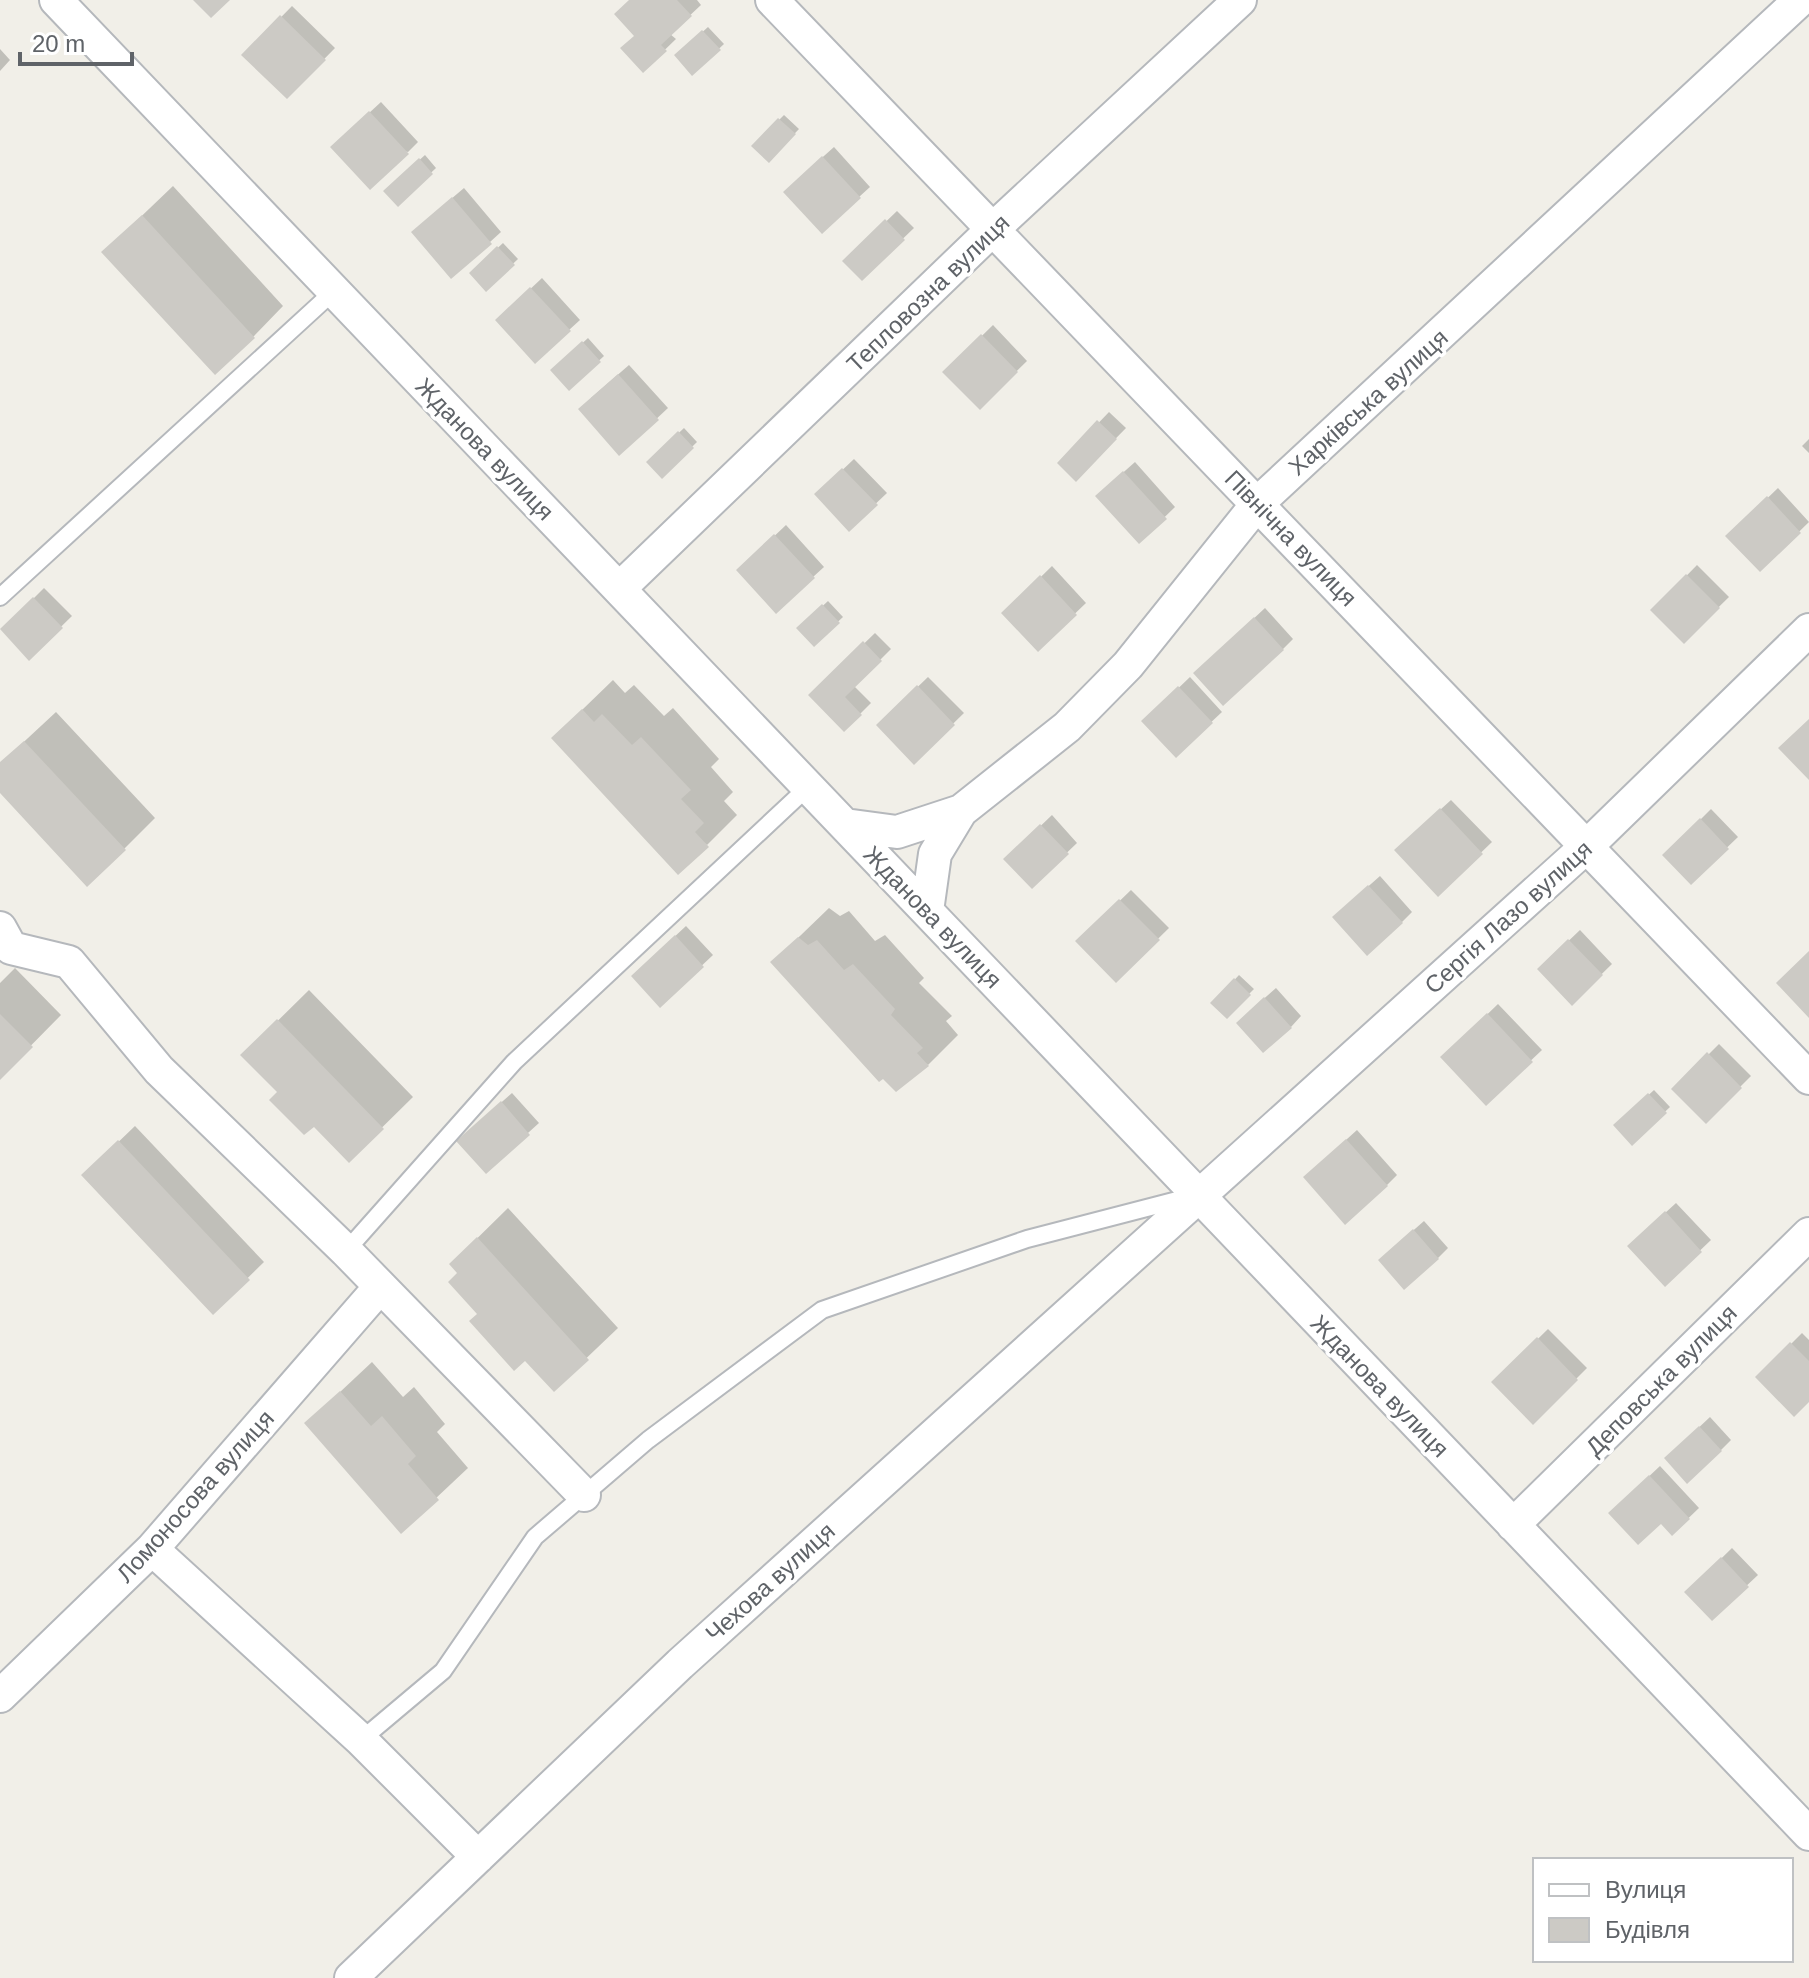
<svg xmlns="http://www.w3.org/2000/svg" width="1809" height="1978" font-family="Arial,sans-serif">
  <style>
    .shadow { fill: #0003 }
    .building { fill: #cccac5 }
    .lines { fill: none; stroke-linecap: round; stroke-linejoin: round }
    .lane-casing { stroke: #b5b8bc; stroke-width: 20 }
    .street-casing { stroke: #b5b8bc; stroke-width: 36 }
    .lane { stroke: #fff; stroke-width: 16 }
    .street { stroke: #fff; stroke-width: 32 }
    .labels { text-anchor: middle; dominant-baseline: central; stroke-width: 7; stroke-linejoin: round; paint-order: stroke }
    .street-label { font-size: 24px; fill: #5f6368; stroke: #fff }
  </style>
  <rect width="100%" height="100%" fill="#f1efe8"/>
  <path class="shadow" d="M631,0h66l4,5 -31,29 6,5 -32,31z
    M292,6l43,42 -48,49 -43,-42z
    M708,27l16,17 -31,29 -16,-18z
    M0,49l10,11 -10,11z
    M381,102l37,40 -10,10 -65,-15z
    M784,115l15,14 -30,31 -15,-15z
    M834,147l36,40 -11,10 -63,-16z
    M425,155l11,13 -38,36 -13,-13z
    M173,186l110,120 -30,31 -149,-85z
    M464,188l37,44 -11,10 -66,-20z
    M897,211l17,17 -52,50 -17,-17z
    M503,243l15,16 -32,30 -15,-16z
    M542,278l38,42 -11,10 -61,-20z
    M993,325l34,36 -47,46 -35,-35z
    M588,338l16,18 -35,32 -16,-18z
    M629,365l39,43 -48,45 -29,-55z
    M1109,412l17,16 -50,51 -16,-16z
    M684,428l13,14 -35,34 -14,-14z
    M1809,439v14l-7,-7z
    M854,459l33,34 -38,36 -32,-35z
    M1135,462l40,45 -36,35 -31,-56z
    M1778,488l31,34 -49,48 -32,-34z
    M786,525l38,42 -11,10 -64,-17z
    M1697,565l32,32 -45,44 -31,-31z
    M1052,566l34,37 -48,46 -34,-36z
    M44,588l28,28 -43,42 -27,-28z
    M828,601l15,16 -29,27 -15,-16z
    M1265,608l28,31 -10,10 -77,14z
    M875,633l16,16 -37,37 17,17 -27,27 -33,-35z
    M928,677l36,36 -50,49 -36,-37z
    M1190,677l32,35 -46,43 -32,-34z
    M613,680l12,13 9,-8 30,31 9,-8 46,51 -8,8 22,25 -9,9 13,14 -30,30 -154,-107z
    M56,712l99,106 -31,31 -124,-59v-26z
    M1451,800l41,42 -54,52 -31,-54z
    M1711,809l27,28 -47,45 -26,-27z
    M1052,815l25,28 -45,43 -26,-27z
    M1380,876l32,36 -10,10 -57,-15z
    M1131,890l38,38 -53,52 -38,-39z
    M829,908l11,8 9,-5 26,30 10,-6 39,43 -5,5 33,33 -6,5 12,14 -30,30 -155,-103z
    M686,926l27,29 -53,50 -17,-39z
    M1580,930l32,34 -40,39 -33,-34z
    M15,968l46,47 -61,62v-94z
    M1239,975l15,14 -27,27 -14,-13z
    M1276,988l25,28 -10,11 -42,-15z
    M309,990l104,107 -64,63 -106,-105z
    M1498,1004l44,46 -56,53 -43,-46z
    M1719,1044l32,32 -45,45 -32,-32z
    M1654,1090l16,17 -38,36 -16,-18z
    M512,1093l27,30 -53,48 -17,-40z
    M135,1126l129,136 -51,50 -129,-137z
    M1357,1130l40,45 -10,10 -71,-18z
    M1676,1203l35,37 -46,44 -25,-48z
    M508,1208l110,120 -64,61 -75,-76 -20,-40 -8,-9z
    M1424,1221l24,27 -10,10 -47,-8z
    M1548,1329l39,39 -54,54 -39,-40z
    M1802,1333l7,7v60l-51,-23z
    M372,1362l31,35 11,-10 31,37 -8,8 31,36 -67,63 -94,-108z
    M1710,1417l21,23 -10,10 -44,-2z
    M1660,1466l39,42 -26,25 -12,-12 -51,-8z
    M1732,1548l26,27 -46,43 -25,-26z"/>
  <path class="building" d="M193,0h37l-19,18z
    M629,0h48l15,16 -31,29 6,6 -24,22 -23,-25 14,-12 -20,-22z
    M280,15l46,45 -39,39 -46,-44z
    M702,30l19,20 -29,26 -18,-21z
    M369,111l40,43 -39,36 -40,-43z
    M778,118l18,16 -27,29 -18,-17z
    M822,156l39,42 -39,36 -39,-42z
    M419,158l14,16 -35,33 -15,-16z
    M452,197l40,47 -41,35 -40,-47z
    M142,215l113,123 -40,37 -114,-123z
    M885,219l20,21 -43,41 -20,-20z
    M497,246l18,19 -29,27 -17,-19z
    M530,287l41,44 -36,33 -40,-44z
    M981,334l37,38 -38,38 -38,-38z
    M582,341l19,21 -32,29 -19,-21z
    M618,374l41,46 -40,36 -41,-47z
    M1097,420l20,19 -41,43 -19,-19z
    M678,431l16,17 -32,31 -16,-17z
    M842,468l36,37 -29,27 -35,-38z
    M1123,471l44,48 -28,25 -44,-48z
    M1767,496l34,37 -41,39 -35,-36z
    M774,534l41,44 -39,36 -40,-44z
    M1686,574l34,34 -36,36 -34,-34z
    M1040,575l37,40 -39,37 -37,-39z
    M33,597l30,31 -34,33 -29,-32z
    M822,604l18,19 -26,24 -18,-19z
    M1254,617l30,33 -61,56 -30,-33z
    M863,641l19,20 -37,36 17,18 -18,17 -36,-37z
    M917,685l38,40 -41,40 -38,-40z
    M1178,686l35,37 -37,35 -35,-37z
    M582,709l12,13 8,-8 30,31 9,-8 50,53 -10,9 23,24 -9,9 14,15 -31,28 -127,-137z
    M1809,719v61l-31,-32z
    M24,741l102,109 -39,37 -87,-94v-31z
    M1440,808l43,46 -45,43 -44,-47z
    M1700,818l29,31 -38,36 -29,-30z
    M1040,824l29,30 -37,35 -29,-30z
    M1368,885l35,38 -36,33 -35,-39z
    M1119,899l41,41 -44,43 -41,-42z
    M675,935l29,32 -44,41 -29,-32z
    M798,937l10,8 9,-5 27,30 9,-6 42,45 -4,6 32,33 -6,5 12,13 -33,26 -13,-13 -4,3 -109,-120z
    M1568,939l35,36 -31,31 -35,-37z
    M1809,951v67l-33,-35z
    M1234,978l17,17 -24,24 -17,-16z
    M1264,997l28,31 -29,25 -27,-30z
    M1487,1013l46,49 -47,44 -46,-49z
    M0,1014l33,33 -33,33z
    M277,1019l107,110 -35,34 -35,-36 -10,8 -35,-35 8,-8 -37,-37z
    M1707,1052l35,36 -36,36 -35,-35z
    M1648,1093l19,20 -35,33 -19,-21z
    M501,1101l29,34 -44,39 -30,-33z
    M1346,1139l42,47 -43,39 -42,-48z
    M118,1140l132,140 -37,35 -132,-140z
    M1665,1211l37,41 -37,35 -38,-41z
    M1413,1229l26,30 -35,31 -26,-30z
    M477,1237l112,123 -35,32 -29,-31 -11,10 -45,-50 8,-7 -29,-32 9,-9 -8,-9z
    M1537,1337l41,43 -45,45 -42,-43z
    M1790,1342l19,19v41l-15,15 -39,-40z
    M340,1391l31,35 11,-10 34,40 -8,8 31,36 -38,34 -97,-111z
    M1699,1426l23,25 -35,33 -23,-26z
    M1649,1475l41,44 -18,17 -11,-12 -23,21 -30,-32z
    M1721,1557l28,30 -37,34 -28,-29z"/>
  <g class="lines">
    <defs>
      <path id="lane" d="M0,597l334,-306
        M346,1251l168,-189 294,-275
        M361,1740l82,-69 92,-134 113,-97 174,-130 205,-71 162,-42"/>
      <path id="street" d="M56,0l1753,1834
        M772,0l1037,1078
        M619,589l374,-360 247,-229
        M845,825l52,7 64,-21
        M927,911l8,-57 26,-43 106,-84 61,-62 130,-162 542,-503
        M0,928l11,20 58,14 90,108 187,181 238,244
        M1513,1525l296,-291
        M152,1549l209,191 117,117
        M0,1696l152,-147 228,-262
        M351,1978l329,-314 906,-817 223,-217"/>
    </defs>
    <use href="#lane" class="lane-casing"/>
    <use href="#street" class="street-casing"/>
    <use href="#lane" class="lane"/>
    <use href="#street" class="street"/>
  </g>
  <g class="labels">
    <g class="street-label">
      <text transform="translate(928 293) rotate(-44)">Тепловозна вулиця</text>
      <text transform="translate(1368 402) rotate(-42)">Харківська вулиця</text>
      <text transform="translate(485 449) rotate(46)">Жданова вулиця</text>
      <text transform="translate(1291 538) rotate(46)">Північна вулиця</text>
      <text transform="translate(933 917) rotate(46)">Жданова вулиця</text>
      <text transform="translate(1508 917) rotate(-42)">Сергія Лазо вулиця</text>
      <text transform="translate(1661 1380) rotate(-45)">Деповська вулиця</text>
      <text transform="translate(1380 1386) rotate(46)">Жданова вулиця</text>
      <text transform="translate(195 1496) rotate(-48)">Ломоносова вулиця</text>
      <text transform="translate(770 1582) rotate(-42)">Чехова вулиця</text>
    </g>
  </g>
  <rect x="1533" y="1858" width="260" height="104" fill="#ffffff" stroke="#bfc1c3" stroke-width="2"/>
  <rect x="1549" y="1884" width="40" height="12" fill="#ffffff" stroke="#bfc1c3" stroke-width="2"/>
  <text x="1605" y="1898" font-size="24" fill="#5f6368">Вулиця</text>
  <rect x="1549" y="1918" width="40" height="24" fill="#cccac5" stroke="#bfc1c3" stroke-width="2"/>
  <text x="1605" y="1938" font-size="24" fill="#5f6368">Будівля</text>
  <path d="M20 52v12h112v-12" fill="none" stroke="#5f6368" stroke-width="4"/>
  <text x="32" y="52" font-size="24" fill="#5f6368" stroke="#ffffff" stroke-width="6" paint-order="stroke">20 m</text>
</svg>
